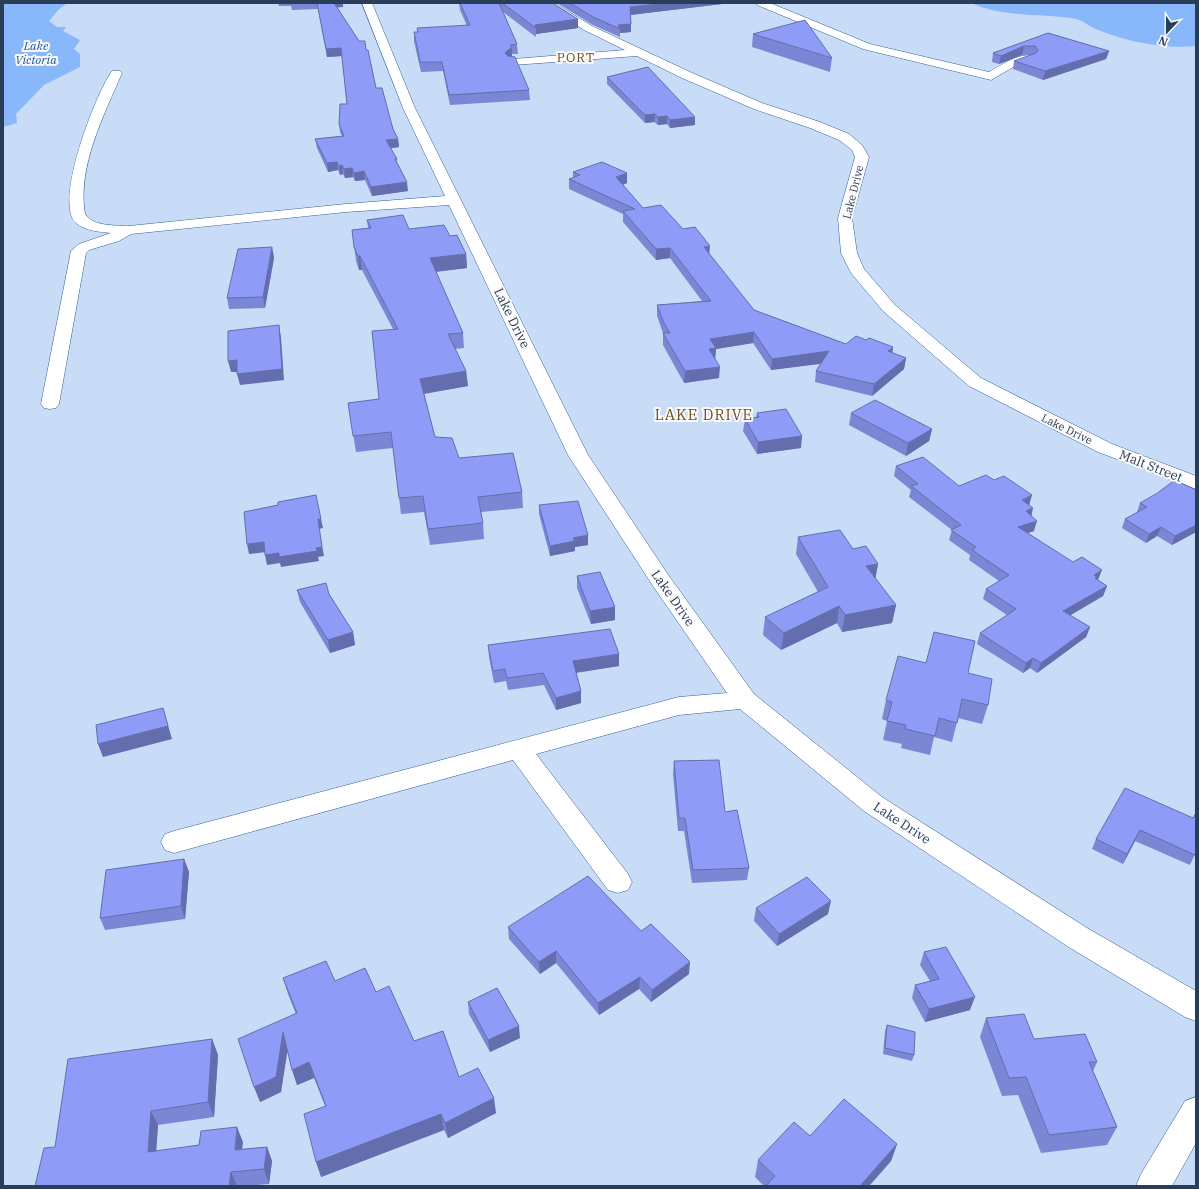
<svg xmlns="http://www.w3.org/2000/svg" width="1199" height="1189" font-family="'IBM Plex Serif',serif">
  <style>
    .water { fill: #88b8f9 }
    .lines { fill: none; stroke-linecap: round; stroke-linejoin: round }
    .minor-casing { stroke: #325e98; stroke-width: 1 }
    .minor { fill: #fff; fill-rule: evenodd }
    .wall { fill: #7b86d4 }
    .shaded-wall { fill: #646dad }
    .building { fill: #8f9cf7; stroke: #646dad }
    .labels { text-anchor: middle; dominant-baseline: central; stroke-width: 4; stroke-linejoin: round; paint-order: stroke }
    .far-street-label { font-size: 11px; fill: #2a3d58; stroke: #fbfbfb }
    .far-water-label { font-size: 12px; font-style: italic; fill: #1b549c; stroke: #fbfbfb }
    .far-quarter-label { font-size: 13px; letter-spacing: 1px; fill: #6f4f1b; stroke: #fbfbfb }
    .street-label { font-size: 13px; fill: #2a3d58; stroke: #fbfbfb }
    .quarter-label { font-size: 15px; letter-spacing: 1px; fill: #6f4f1b; stroke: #fbfbfb }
  </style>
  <rect width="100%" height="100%" fill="#c8dcf7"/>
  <path class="water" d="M3,3h65l-9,6 -10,12 8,6h9l-3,4 17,9 -6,9 6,5v13l-36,18 -28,29 1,9 -14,4z
    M971,3h225v43c-32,3 -68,-4 -98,-16 -8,-3 -14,-9 -22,-11 -35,-6 -72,-1 -105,-16z"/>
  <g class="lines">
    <defs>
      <path id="minor" d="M362,3h10l43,105 173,347 81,121 85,118 128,103 205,131 109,63v30l-11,-4 -118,-71 -203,-135 -124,-102 -61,6 -143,39 92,120 4,8 -4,8 -10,3 -10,-3 -95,-130 -339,93 -9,-3 -4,-8 4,-8 9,-3 505,-134 48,-4 -74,-107 -85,-131 -119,-250 -103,7 -215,22 -12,7 -30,9 -3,3 -27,151 -3,4 -6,1 -6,-1 -3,-4 30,-153 8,-7 32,-11c-10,-1 -26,-2 -35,-10 -23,-20 20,-130 36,-152h8l2,2c-18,42 -45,94 -37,141 8,13 31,11 44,12l217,-22 99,-8 -42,-88z
        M542,3h12l38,23 98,46 72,31 58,19 29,12 13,11 7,12 -17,61 5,35 7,16 31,36 86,73 131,66 84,32v13l-98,-37 -129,-66 -86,-75 -32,-38 -10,-20 -3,-35 17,-61 -3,-7 -13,-10 -29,-12 -56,-19 -72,-31 -45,-22 -124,9 -4,-1 -2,-2 2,-2 4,-1 112,-9 -41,-20z
        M756,3h14l100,41 119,28c11,-6 31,-20 44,-16l2,2 -2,2 -18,6 -24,14 -128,-31 -106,-44z
        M1196,1097v46l-24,43h-36l5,-12 44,-73z"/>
    </defs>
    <use href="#minor" class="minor-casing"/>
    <use href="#minor" class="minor"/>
  </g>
  <path class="wall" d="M278,3h65v4h-6l22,34 7,9 10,38 17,41 5,10 1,8 -9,1 7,11v4l11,28 -36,5 -7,-16 -10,1 -2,-4 -8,1 -2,-4 -3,1 -2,-5 -10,2 -11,-24 -2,-9 27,-3 -2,-4 -1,-8 8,-20 -5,-48 -15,1 -9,-48 -26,1 -1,-4h-12z
    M459,3h93l26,16v9l-42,6v3l-33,-25 14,32 1,10h-6v3l17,33 1,10 -80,5 -7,-34 -22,1 -7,-31v-9h3v-4l50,-2 -7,-16z
    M557,3h165v1l-92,11 1,17 -11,1v4l-27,-12z
    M1048,33l61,18 -3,8 -63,21 -30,-11 1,-8 17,-6h-9l-23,9 -7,-2 1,-9z
    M753,34l79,24 -2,14 -78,-25z
    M607,77l88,48 -25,3 -3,-4 -9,1 -4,-3 -9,1 -38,-39z
    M573,172l54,11 -4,2 20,23 40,21 26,25 45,56 92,34 46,9 14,5 -2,11 -32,27 -57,-14 1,-11 5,-8 -50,7 -18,-27 -37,6 -1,10 4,19 -35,5 -21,-38v-12l-6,-17v-11l45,-4 -32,-43 -14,2 -33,-38v-8l-54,-25v-10l4,-1z
    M367,220l42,9 41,7 16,18 1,14 -31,4 27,61 1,15 -9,1 11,22 2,15 -44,8 11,43 24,21 63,34 1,16 -42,4 2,11 1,16 -54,6 -6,-33 -23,2 -8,-66 -37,4 -8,-49 31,-4 14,-70 -31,-59h-3l-3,-9 -4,-31 16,-2z
    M272,247l2,11 -9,50 -36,1 -2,-11z
    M757,413l44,35 -44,6 -14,-23 2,-12 11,-2z
    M851,413l81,16 -3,12 -23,15 -57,-31z
    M896,466l63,20 70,19 5,26 -6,2 79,53 -4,10 -33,19 20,12 -4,10 -49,36 -7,-5 -7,5 -46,-29 3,-11 27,-18 -24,-16 3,-10 13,-8 -30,-21 1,-5 -21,-15 3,-10 -43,-33 2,-7 -17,-14z
    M1196,490v42l-24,13 -15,-9 -11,7 -24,-15 3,-9 13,-7h-1l3,-9z
    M539,505l49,40 -13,2v4l-25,5 -11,-42z
    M798,537l55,12 25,15 -3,14 21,27 -4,18 -50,9 -5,-9 -56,27 -18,-15 2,-18 53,-25 -22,-38z
    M577,576l38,44 -24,4 -14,-36z
    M297,590l32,4 24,38 2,13 -25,8 -30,-51z
    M488,645l131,21 -43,7 5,30 -25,7 -12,-25 -36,5 -2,-9 -12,2 -5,-26z
    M968,673l20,32 -6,19 -24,-6 -6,24 -18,-5 -4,18 -29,-7 1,-4 -19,-4 4,-19 -5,-2 4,-19z
    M674,761l51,51 24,56 -2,12 -55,3 -8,-52h-6l-5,-57z
    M1196,813v44l-2,-1 -4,9 -55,-24 -12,23 -31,-15 4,-10 97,-21z
    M184,859l5,13 -4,47 -80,11 -5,-12z
    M756,908l72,6 -51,32 -23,-25z
    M508,927l133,4 48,43 -38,28 -12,-13 -40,26 -43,-52 -16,11 -31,-35z
    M924,952l46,58 -45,12 -13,-24 3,-13 15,-4 -10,-16z
    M283,978l52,3 41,11 38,49 45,36 37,36 -48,25 -4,-8 -123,47 4,-71 -11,-28 -17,7 -10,-35 -6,42 -21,10 36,-88 -8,-20z
    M468,1002l52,36 -30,14 -21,-38z
    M986,1018l48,21 63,23 -4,9 24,56 -10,18 -66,8 -23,-58 -16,1 -22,-59z
    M887,1025l27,30 -2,6 -29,-7 2,-23z
    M212,1039l6,16 -4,62 -56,8 -2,26 87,-9 -1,7 25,-2 5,14 -3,23 -24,2h-210l20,-39z
    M897,1144l-6,17 -22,25h-105l-9,-9 3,-17z"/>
  <path class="shaded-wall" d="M332,3h11v4l-10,1z
    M666,3h56v1l-92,11v-8z
    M578,19v9l-42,6v-6l-1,-3z
    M631,24v8l-11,1v-4l-2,-4z
    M1024,46l-2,9 -23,9 2,-8z
    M341,48l1,8 -15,1 -1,-8z
    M512,48v10l-4,1 -3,-6 3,-3z
    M1109,51l-3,8 -63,21 2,-9z
    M655,114l-1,8 -9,1v-8z
    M667,116v8l-9,1v-8z
    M695,117v8l-25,3v-8z
    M398,139l1,8 -12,2 -1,-9z
    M337,162l1,8 -10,2 -1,-9z
    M342,165l1,9 -3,1 -1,-9z
    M352,168l1,9 -8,1 -1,-9z
    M364,171l1,9 -10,1 -1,-8z
    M627,173v10l-11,4v-10z
    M407,182l1,9 -36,5 -1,-9z
    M710,246l-1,10 -5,-9z
    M272,247l2,11 -9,50 -2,-11z
    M670,248v10l-14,2v-11z
    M466,254l1,14 -35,4 -2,-14z
    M358,256h2l2,14h-3z
    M279,325l2,12 3,43 -44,5 -3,-11z
    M754,332l-1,11 -37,6 -1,11 -6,1 1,-22z
    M893,347l-1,11 -4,-7z
    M829,351l-1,12 -57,7 1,-11z
    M906,358l-2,11 -32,27 2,-12z
    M237,360l3,12h-9l-3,-11z
    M720,367l-1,11 -35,5 1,-12z
    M466,371l2,15 -46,8 -2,-15z
    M932,429l-3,12 -23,15 2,-13z
    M802,436l-1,12 -44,6 1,-12z
    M1032,495l-3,11 -7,-6z
    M1033,508l-2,10 -5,-7z
    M318,519h3l2,9 -4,1 5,27 -6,1 1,4 -38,6 -1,-4 -13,2 -2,-10z
    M1037,521l-3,10 -19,6 3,-10z
    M1196,525v7l-24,13 3,-9z
    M1161,527l-4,9 -11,7 3,-9z
    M588,535v10l-13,2v4l-25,5v-10l23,-8z
    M264,542l2,10 -17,2 -2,-10z
    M878,564l-3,17 -9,-15z
    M1102,570l-4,10 -2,2 -2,-7z
    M1107,586l-4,10 -44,26 4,-11z
    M896,605l-4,18 -50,9 3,-17z
    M839,606l-2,17 -56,27 3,-17z
    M615,607v13l-24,4 -1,-13z
    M1090,627l-4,10 -49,36 4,-10z
    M353,632l2,13 -25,8 -2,-13z
    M619,654v12l-46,7v-12z
    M1033,658l-3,10 -7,5 3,-10z
    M581,691v12l-25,7v-12z
    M163,708l9,31 -69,18 -5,-13z
    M1140,830l-5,11 -12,23 4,-10z
    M184,859l5,13 -4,47 -4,-13z
    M831,901l-3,13 -51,32 2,-12z
    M556,951v12l-16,11 -1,-12z
    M690,962l-1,12 -38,28 1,-12z
    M640,977l-1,12 -40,26 -1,-12z
    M975,997l-5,13 -45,12 4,-13z
    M519,1026l1,12 -30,14 -2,-12z
    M283,1032l5,16 -7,44 -21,10 -6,-15z
    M212,1039l6,16 -4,62 -6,-15z
    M309,1062l5,16 -17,7 -5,-15z
    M494,1098l2,15 -48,25 -3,-15z
    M151,1111l7,14 -3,42 -7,-15z
    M441,1114l3,16 -123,47 -5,-15z
    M237,1127l6,15 -3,22 -5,-14z
    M897,1144l-6,17 -22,25h-9z
    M267,1147l5,14 -3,23 -5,-15z
    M231,1172l6,14h-8z"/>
  <path class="building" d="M317,3h17l25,38h6l1,9h2l8,38h6l11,41 5,10 -12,1 11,19h-2l12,23 -36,5 -7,-16 -10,2 -2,-5 -8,1 -2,-4 -3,1 -2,-4 -10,1 -12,-24 29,-3 -5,-12 1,-20h7l-6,-56 -15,1z
    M460,3h39l18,41 -7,1 2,3 -4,2 -3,3 3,3 7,1 14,33 -80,5 -7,-33h-22l-6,-30h4l-1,-4 53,-3z
    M502,3h50l26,16 -43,6 1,3z
    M570,3h96l-36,4 1,17 -13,1 2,4 -27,-12z
    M805,20l27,38 -79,-24z
    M1048,33l61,18 -64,20 -31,-10 22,-8 2,-3 -3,-4h-11l-23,10 -8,-3z
    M648,67l47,50 -25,3 -3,-4 -9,1 -3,-3 -10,1 -38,-38z
    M602,162l25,11 -11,4 27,31 18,-3 22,24 12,-2 15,19 -6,1 50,63 92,34 10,-8 10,4 3,-2 24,9 -5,4 18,7 -32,26 -58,-13 13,-20 -57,8 -18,-27 -44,7 6,9 -7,1 11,18 -35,4 -22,-38h7l-6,-10 -7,-18 54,-4 -41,-53 -14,1 -33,-38 12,-2 -66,-30 11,-4 -7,-3z
    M403,215l6,14 35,-4 6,11 7,-1 9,19 -36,4 33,75 -15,1 18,37 -46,8 15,58 17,1 7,20 54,-5 9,39 -44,5 5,26 -55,6 -5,-33 -24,2 -8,-66 -38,4 -5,-33 31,-4 -7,-68 26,-2 -38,-73h-2l-4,-9 -2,-17 19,-2 -4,-8z
    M272,247l-9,50 -36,1 11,-49z
    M279,325l3,44 -45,5v-14l-9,1v-30z
    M875,400l57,29 -24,14 -57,-30z
    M786,409l16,27 -44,6 -13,-23 14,-2 -2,-4z
    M923,457l36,29 27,-11 8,5 10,-4 28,19 -10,5 11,8 -7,3 11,10 -19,6 55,35 9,-5 20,13 -8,5 3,2 -2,1 12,8 -44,25 27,16 -49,36 -8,-5 -7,5 -46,-30 36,-24 -30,-20 23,-14 -37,-25 4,-3 -25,-17 10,-5 -50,-39 7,-2 -22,-18z
    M1175,480l21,10v35l-21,11 -14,-9 -12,7 -24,-15 22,-12 -7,-4 16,-9z
    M316,495l5,24h-3l4,28 -6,1 1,3 -38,6v-4l-14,2 -1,-13 -17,2 -3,-32 34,-7v-3z
    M578,501l10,34 -15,3 2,3 -25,5 -11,-41z
    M840,530l13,19 13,-3 12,18 -12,2 30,39 -51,10 -6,-9 -55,27 -19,-16 63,-30 -30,-50z
    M600,572l15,35 -25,4 -13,-35z
    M326,583l3,11 24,38 -25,8 -31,-50z
    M610,629l9,25 -46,7 8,30 -25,7 -13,-25 -36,5 -2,-9 -12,2 -5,-26z
    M934,632l41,9 -7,32 24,6 -4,26 -26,-6 -5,24 -18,-5 -4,18 -30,-7 1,-4 -19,-4 5,-19 -6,-2 12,-44 28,7z
    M163,708l5,18 -70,18 -2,-19z
    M719,760l6,52 12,-2 12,58 -56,2 -8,-52h-6l-5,-57z
    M1125,788l68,30 3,-5v39l-1,3 -55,-25 -13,24 -31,-15z
    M184,859l-3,47 -81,12 6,-48z
    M588,876l53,55 10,-7 39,38 -38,28 -12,-13 -42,26 -42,-52 -17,11 -31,-35z
    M807,877l24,24 -52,33 -23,-26z
    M946,947l29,50 -46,12 -14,-24 24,-6 -15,-27z
    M326,961l9,20 30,-13 11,24 13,-6 25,55 29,-10 16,46 19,-9 16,30 -49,25 -4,-9 -125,48 -12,-48 22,-8 -17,-44 -17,8 -9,-38 -7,45 -22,10 -16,-48 59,-26 -14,-35z
    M497,988l22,38 -31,14 -20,-38z
    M1024,1014l10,25 51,-5 12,28h-8l28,65 -68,8 -23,-58 -17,1 -23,-60z
    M887,1025l28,7 -1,23 -29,-7z
    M212,1039l-4,63 -57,9 -3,41 51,-7 2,-14 36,-4 -2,23 32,-3 -3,22 -33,3 -2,14h-194l9,-38 11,-1 13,-88z
    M844,1099l53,45 -37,42h-94l9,-10 -17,-16 36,-38 16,14z"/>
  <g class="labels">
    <g class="far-street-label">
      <text transform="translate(853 192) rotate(-76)">Lake Drive</text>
      <text transform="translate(1067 429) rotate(26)">Lake Drive</text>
    </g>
    <g class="far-water-label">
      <text x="36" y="45">Lake<tspan x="36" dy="14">Victoria</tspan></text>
    </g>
    <g class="far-quarter-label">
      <text x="576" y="57">PORT</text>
    </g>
    <g class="street-label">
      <text transform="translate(512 318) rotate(64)">Lake Drive</text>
      <text transform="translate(1151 466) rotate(21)">Malt Street</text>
      <text transform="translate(673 598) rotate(55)">Lake Drive</text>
      <text transform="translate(902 823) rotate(33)">Lake Drive</text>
    </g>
    <g class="quarter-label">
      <text x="704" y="414">LAKE DRIVE</text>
    </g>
  </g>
  <rect width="1199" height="1189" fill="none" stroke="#2a3d58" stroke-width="8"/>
  <g transform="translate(1167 32) rotate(202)" stroke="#fbfbfb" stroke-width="3" paint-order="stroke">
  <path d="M0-3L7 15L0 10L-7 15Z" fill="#2a3d58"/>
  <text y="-6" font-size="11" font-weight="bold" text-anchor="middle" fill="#2a3d58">N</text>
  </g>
</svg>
